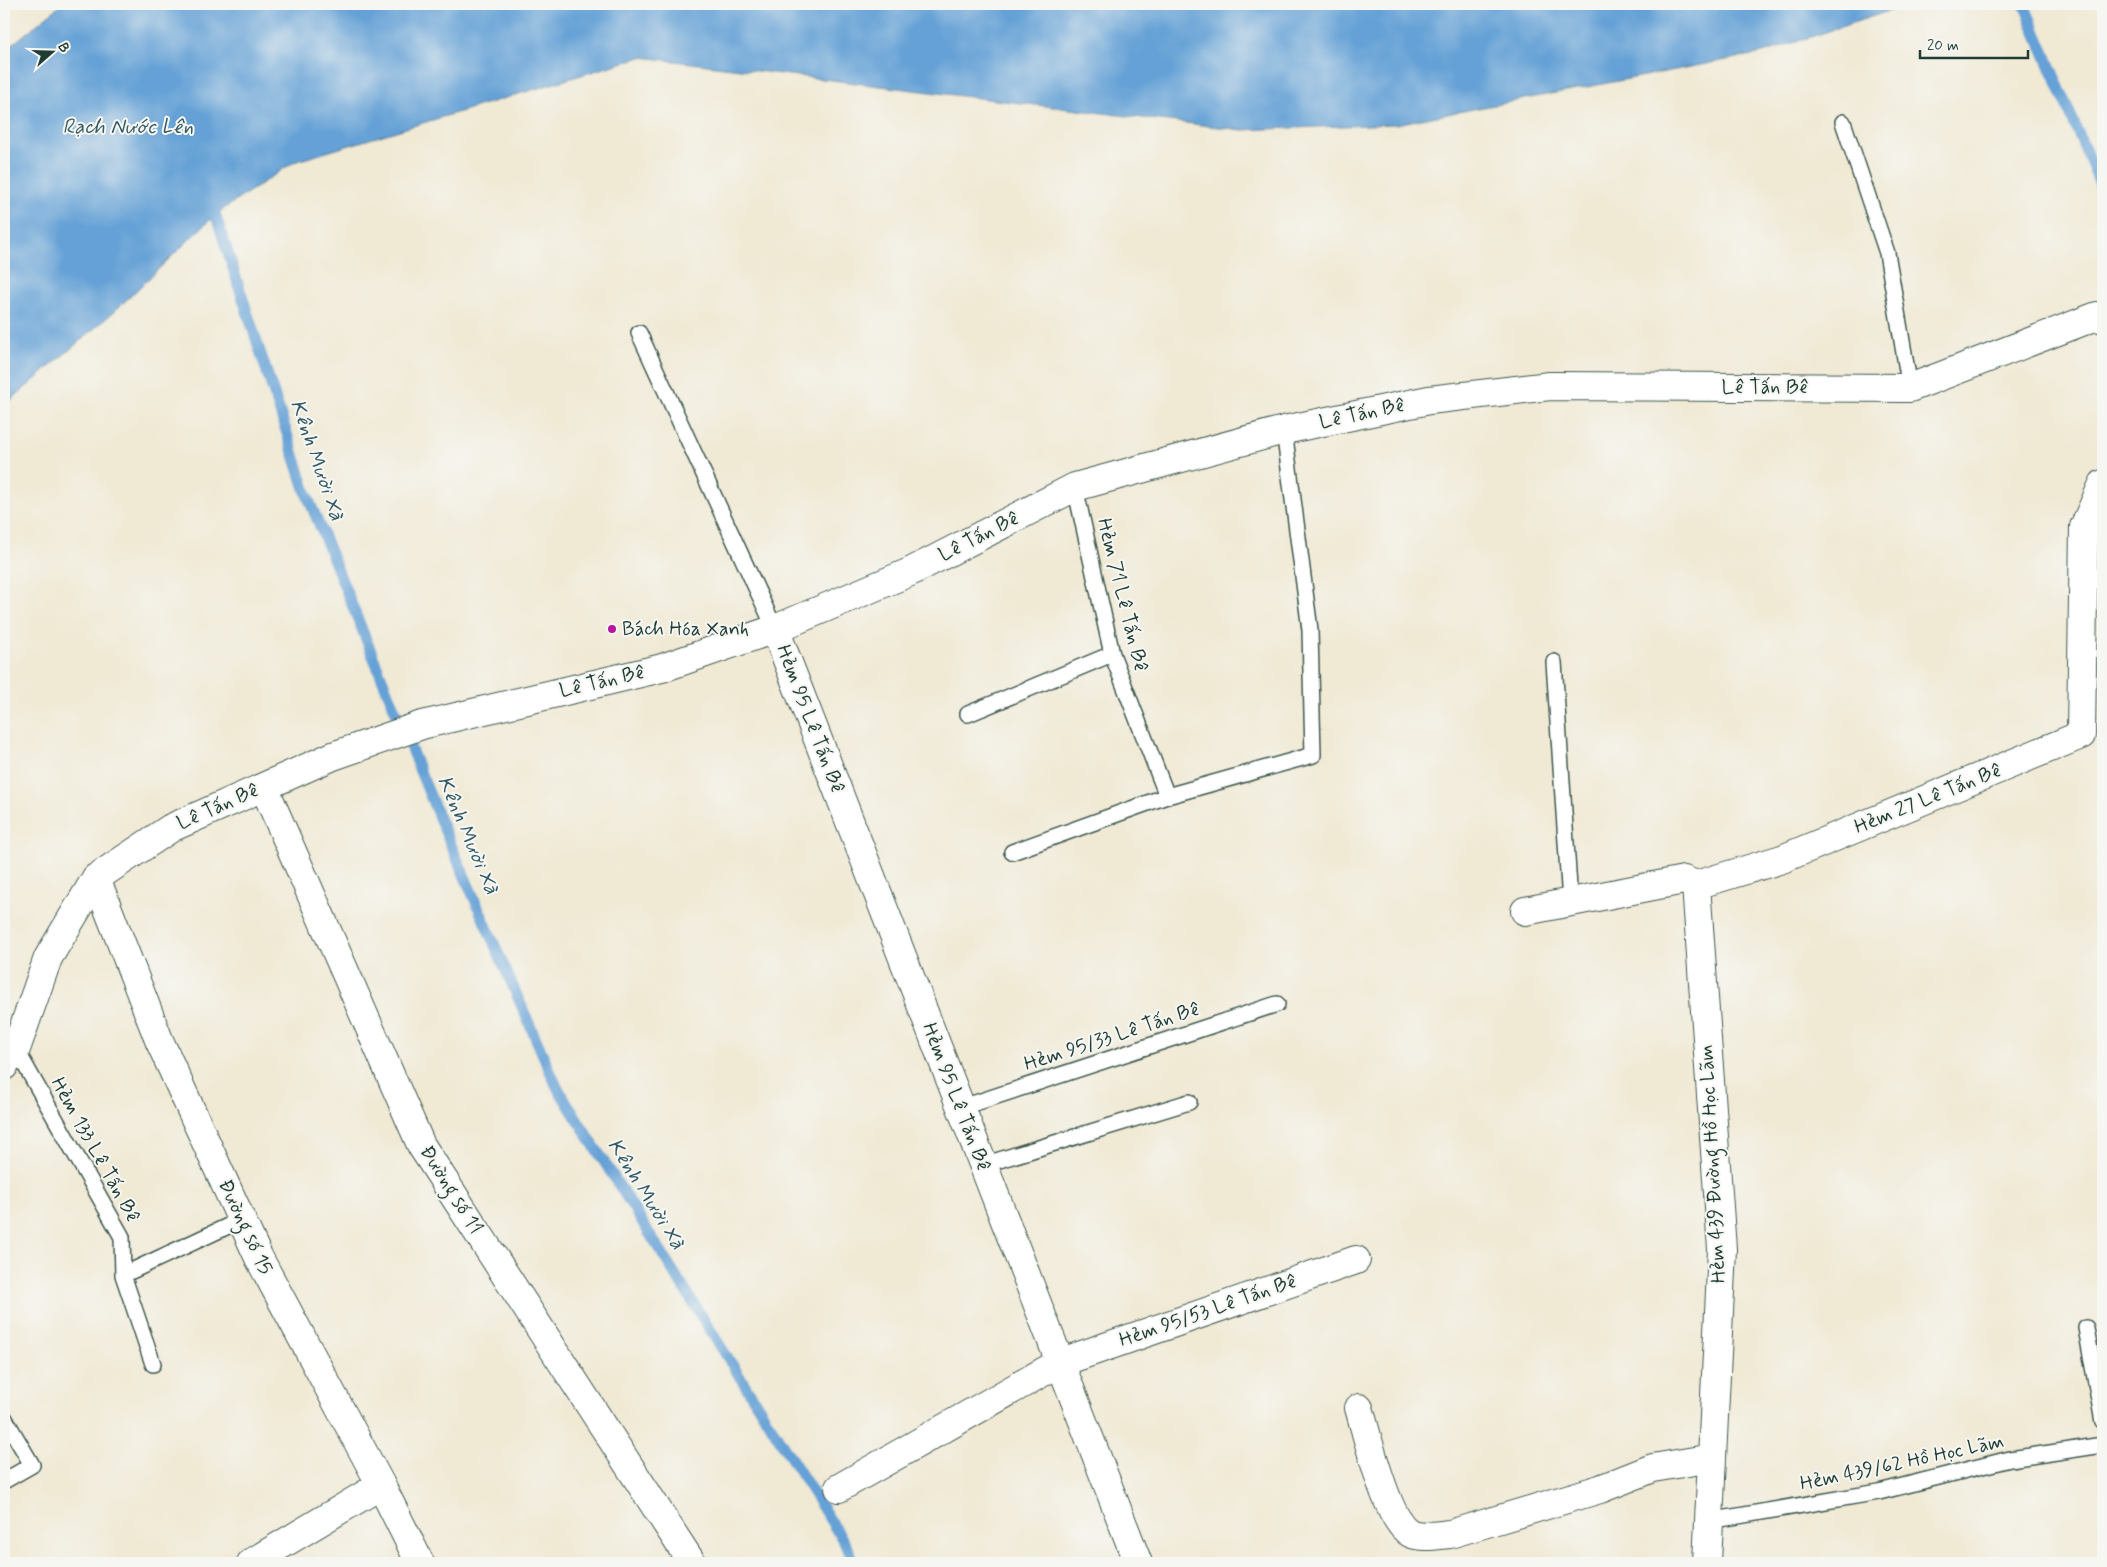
<svg xmlns="http://www.w3.org/2000/svg" width="2107" height="1567" font-family="Mynerve,sans-serif">
  <style>
    .water { fill: #65a1d6; stroke: #426f85 }
    .lines { fill: none; stroke-linecap: round; stroke-linejoin: round }
    .stream { stroke: #65a1d6; stroke-width: 11 }
    .lane-casing { stroke: #3e574c; stroke-width: 18 }
    .street-casing { stroke: #3e574c; stroke-width: 30 }
    .secondary-casing { stroke: #3e574c; stroke-width: 30 }
    .lane { stroke: #fff; stroke-width: 15 }
    .street { stroke: #fff; stroke-width: 28 }
    .secondary { stroke: #fff; stroke-width: 28 }
    .poi-dot { fill: #b5179e; stroke: #f6f6f2; stroke-width: 2 }
    .labels { text-anchor: middle; dominant-baseline: central; stroke-width: 4; stroke-linejoin: round; paint-order: stroke }
    .street-label { font-size: 20px; fill: #1f3d34; stroke: #f6f6f2 }
    .poi-label { font-size: 20px; fill: #1f3d34; stroke: #f6f6f2; text-anchor: start }
    .water-label { font-size: 21px; font-style: italic; fill: #345b65; stroke: #f6f6f2 }
  </style>
  <rect width="100%" height="100%" fill="#f6f6f2"/>
  <filter id="ink" filterUnits="userSpaceOnUse"><feTurbulence type="fractalNoise" baseFrequency=".02" numOctaves="2"/><feDisplacementMap in="SourceGraphic" scale="10" xChannelSelector="R" yChannelSelector="G"/><feConvolveMatrix kernelMatrix="1 2 1 2 8 2 1 2 1" color-interpolation-filters="sRGB"/></filter>
  <filter id="wash" filterUnits="userSpaceOnUse"><feTurbulence type="fractalNoise" baseFrequency=".0096" numOctaves="4" result="noise"/><feDisplacementMap in="SourceGraphic" scale="20" xChannelSelector="R" yChannelSelector="G"/><feGaussianBlur stdDeviation="1.12" result="paint"/><feColorMatrix in="noise" values="0 0 0 0 0 0 0 0 0 0 0 0 0 0 0 0 0 1.4 0 .05"/><feComposite in="paint" operator="in"/></filter>
  <g filter="url(#wash)">
    <rect width="100%" height="100%" fill="#f0e9d4"/>
    <path class="water" d="M62,4h1848l-147,49 -367,71 -154,6 -601,-73 -347,105 -78,52 -100,96 -112,96v-355z"/>
    <g class="lines">
      <path class="stream" d="M2024,4l74,176 5,24
        M211,201l96,294 133,325 117,267 287,455 11,21"/>
    </g>
  </g>
  <g filter="url(#ink)">
    <g class="lines">
      <defs>
        <path id="lane" d="M1843,122l44,131 23,135
          M639,333l136,296
          M1075,487l37,167 55,142
          M1554,662l16,240
          M968,714l144,-60
          M1012,852l155,-56 146,-41 -3,-125 -26,-200
          M16,1049l106,188 1,38 30,89
          M960,1108l317,-104
          M983,1165l206,-63
          M123,1275l118,-55
          M2086,1328l17,94
          M4,1417l28,48 -28,16
          M1709,1521l170,-29 131,-33 93,-14"/>
        <path id="street" d="M775,629l363,934
          M264,787l157,358 271,418
          M96,878l63,162 100,218 122,227 39,78
          M1696,885l26,364 -15,314
          M1525,911l159,-31 12,5 86,-26 299,-124 3,-208 19,-43
          M1359,1408c8,26 28,116 53,126 12,4 26,1 38,0l150,-45 53,-21 59,-10
          M839,1488l220,-125 297,-103
          M251,1563l130,-78"/>
        <path id="secondary" d="M4,1066l12,-17 32,-91 48,-80 75,-50 162,-72 89,-31 240,-57 113,-39 135,-57 165,-85 209,-57 145,-30 121,-14 360,2 187,-72 6,3"/>
      </defs>
      <use href="#lane" class="lane-casing"/>
      <use href="#street" class="street-casing"/>
      <use href="#secondary" class="secondary-casing"/>
      <use href="#lane" class="lane"/>
      <use href="#street" class="street"/>
      <use href="#secondary" class="secondary"/>
    </g>
  </g>
  <circle class="poi-dot" cx="612" cy="629" r="5"/>
  <g class="labels">
    <g class="street-label">
      <text x="1765" y="387">Lê Tấn Bê</text>
      <text transform="translate(1362 414) rotate(-12)">Lê Tấn Bê</text>
      <text transform="translate(979 537) rotate(-27)">Lê Tấn Bê</text>
      <text transform="translate(1122 595) rotate(76)">Hẻm 71 Lê Tấn Bê</text>
      <text transform="translate(602 682) rotate(-13)">Lê Tấn Bê</text>
      <text transform="translate(810 719) rotate(69)">Hẻm 95 Lê Tấn Bê</text>
      <text transform="translate(1928 799) rotate(-22)">Hẻm 27 Lê Tấn Bê</text>
      <text transform="translate(218 807) rotate(-24)">Lê Tấn Bê</text>
      <text transform="translate(1112 1037) rotate(-18)">Hẻm 95/33 Lê Tấn Bê</text>
      <text transform="translate(956 1097) rotate(69)">Hẻm 95 Lê Tấn Bê</text>
      <text transform="translate(95 1150) rotate(61)">Hẻm 133 Lê Tấn Bê</text>
      <text transform="translate(1713 1164) rotate(-93)">Hẻm 439 Đường Hồ Học Lãm</text>
      <text transform="translate(451 1190) rotate(58)">Đường số 11</text>
      <text transform="translate(245 1227) rotate(65)">Đường số 15</text>
      <text transform="translate(1208 1311) rotate(-19)">Hẻm 95/53 Lê Tấn Bê</text>
      <text transform="translate(1902 1463) rotate(-12)">Hẻm 439/62 Hồ Học Lãm</text>
    </g>
    <g class="poi-label">
      <text x="622" y="629">Bách Hóa Xanh</text>
    </g>
    <g class="water-label">
      <text x="128" y="127">Rạch Nước Lên</text>
      <text transform="translate(317 460) rotate(71)">Kênh Mười Xà</text>
      <text transform="translate(468 835) rotate(67)">Kênh Mười Xà</text>
      <text transform="translate(646 1194) rotate(58)">Kênh Mười Xà</text>
    </g>
  </g>
  <rect width="2107" height="1567" fill="none" stroke="#f6f6f2" stroke-width="20"/>
  <g transform="translate(52 52) rotate(70)" stroke="#f6f6f2" stroke-width="4" paint-order="stroke">
  <path d="M0-4L9 19L0 12L-9 19Z" fill="#1f3d34"/>
  <text y="-8" font-size="14" font-weight="bold" text-anchor="middle" fill="#1f3d34">B</text>
  </g>
  <path d="M1920 50v8h108v-8" fill="none" stroke="#1f3d34" stroke-width="2.5"/>
  <text x="1927" y="50" font-size="15" fill="#1f3d34" stroke="#f6f6f2" stroke-width="4" paint-order="stroke">20 m</text>
</svg>
